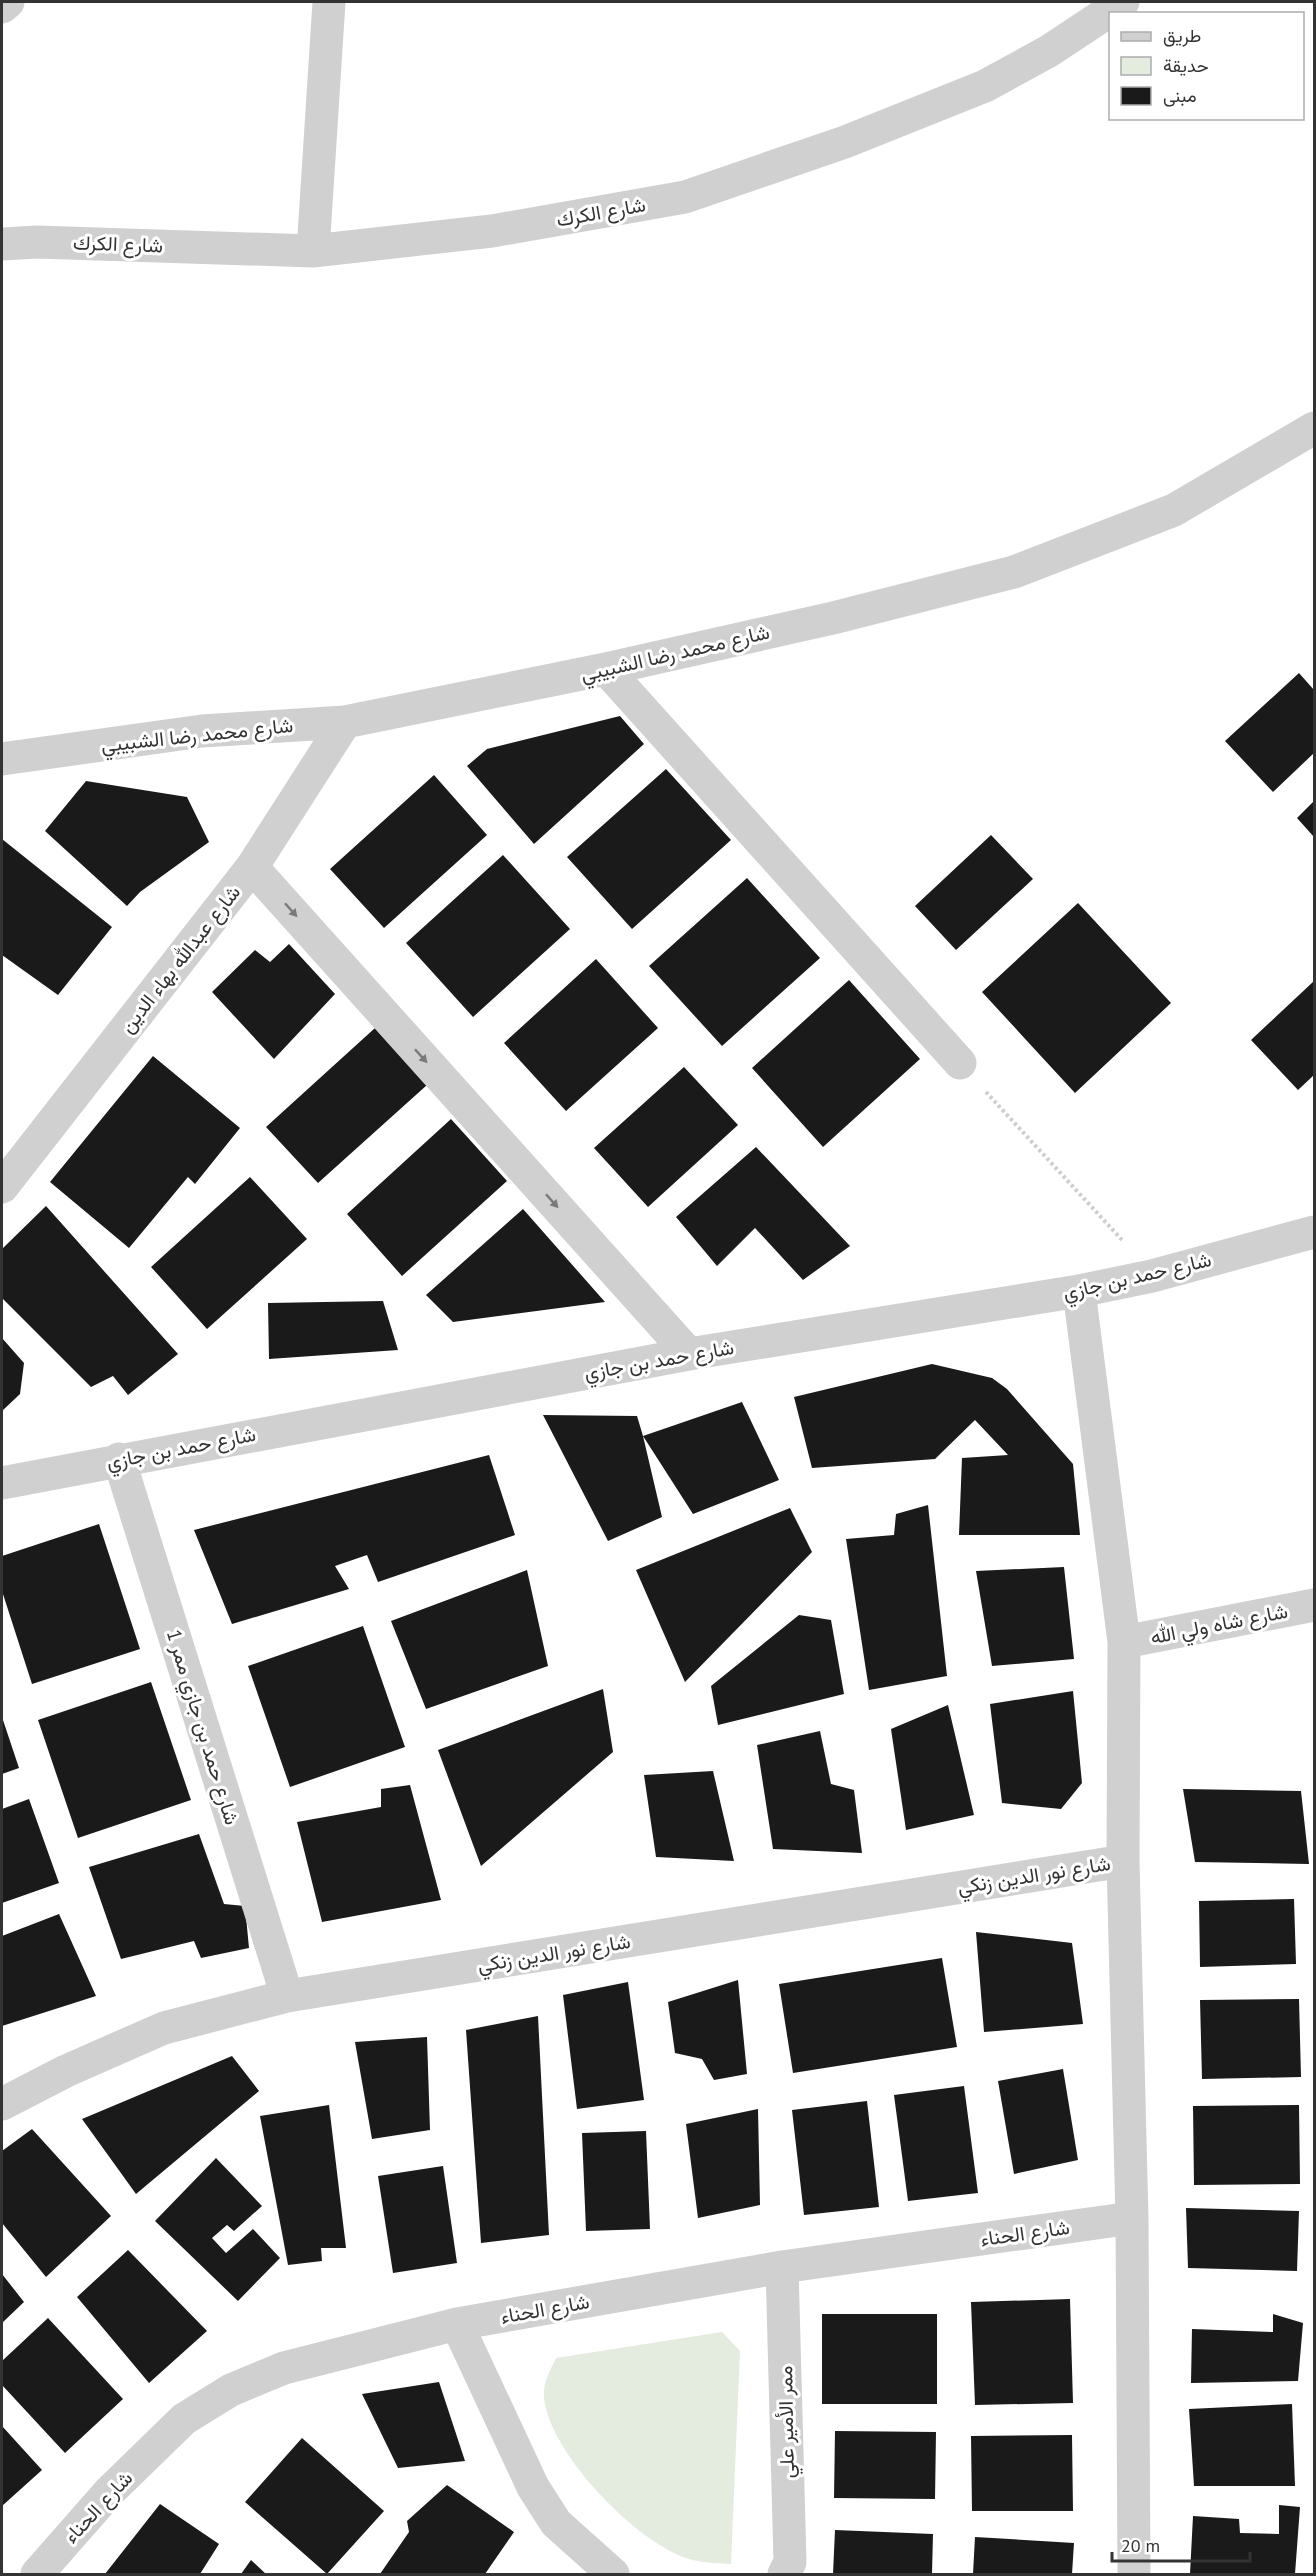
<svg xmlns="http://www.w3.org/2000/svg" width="1316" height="2576" font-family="'PT Sans',Vazirmatn,sans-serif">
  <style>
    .green { fill: #e3ecdf }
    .building { fill: #1a1a1a }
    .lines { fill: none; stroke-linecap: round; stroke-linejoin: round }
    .path { stroke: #cdcdcd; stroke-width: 4; stroke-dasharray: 3 3; stroke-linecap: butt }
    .minor { stroke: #d0d0d0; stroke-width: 33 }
    .oneway { fill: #7a7a7a }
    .labels { text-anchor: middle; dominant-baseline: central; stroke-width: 6; stroke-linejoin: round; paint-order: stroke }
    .street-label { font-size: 20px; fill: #333; stroke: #fff }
  </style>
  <rect width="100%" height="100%" fill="#fff"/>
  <path class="green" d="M722,2332l18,19 -9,213c-14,-1 -29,-1 -42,-5 -51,-15 -141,-107 -145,-162 -1,-15 6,-26 12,-39z"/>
  <path class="building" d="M1299,673l15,17v63l-41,39 -48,-51z
    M620,716l24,28 -110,100 -67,-78 20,-17z
    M666,769l65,71 -99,89 -65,-72z
    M434,775l53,60 -103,93 -54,-59z
    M86,781l101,16 22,45 -69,50 -13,14 -82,-75z
    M1314,801v36l-17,-19z
    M991,835l42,44 -77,71 -41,-44z
    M2,839l110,88 -54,68 -56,-40z
    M503,855l67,74 -97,88 -67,-74z
    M747,878l73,80 -98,88 -73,-80z
    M1078,903l93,100 -96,90 -93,-101z
    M289,944l46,50 -61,65 -62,-67 43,-42 15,12z
    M596,959l62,69 -92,83 -62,-68z
    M849,980l71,79 -97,88 -71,-79z
    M1314,981v94l-16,15 -47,-50z
    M375,1028l52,57 -109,98 -52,-56z
    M153,1056l87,72 -45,56 -7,-7 -59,71 -79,-66z
    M684,1067l54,58 -90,82 -54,-59z
    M451,1119l56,62 -105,95 -55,-62z
    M756,1147l94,99 -47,34 -48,-52 -38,38 -41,-49z
    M250,1177l57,62 -100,90 -56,-62z
    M46,1206l132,148 -50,41 -15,-19 -22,11 -89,-89v-49z
    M523,1209l82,93 -152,20 -27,-27z
    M383,1301l15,49 -129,9 -1,-56z
    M2,1338l22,25 -4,31 -18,17z
    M932,1364l60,14 15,11 66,75 7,71h-121l3,-77 46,-3 -33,-35 -40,39 -123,9 -18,-71z
    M742,1402l37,78 -86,34 -50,-78 19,81 -54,24 -65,-126 94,1 6,20z
    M489,1455l26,80 -137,47 -11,-27 -32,11 14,23 -117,35 -38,-94z
    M928,1505l19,171 -78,14 -23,-151 48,-4 2,-21z
    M790,1508l22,44 -127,130 -49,-112z
    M99,1524l41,125 -108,35 -30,-93v-35z
    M1064,1567l10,92 -82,7 -16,-95z
    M527,1570l21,96 -122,43 -35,-88z
    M799,1615l32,5 13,74 -126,31 -7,-39z
    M363,1626l42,121 -115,40 -42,-121z
    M151,1682l40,118 -113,38 -40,-118z
    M603,1689l10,63 -132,114 -43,-116z
    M1073,1691l9,92 -21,26 -59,-6 -12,-99z
    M948,1705l26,110 -68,15 -15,-101z
    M2,1717l17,51 -17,6z
    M820,1731l11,53 23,6 8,63 -89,-4 -16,-104z
    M713,1771l21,90 -78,-4 -12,-82z
    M410,1785l31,115 -119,22 -25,-100 84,-15v-18z
    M1183,1789l118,2 8,73 -114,-2z
    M29,1799l30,84 -57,20v-94z
    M199,1834l25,70 21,2 4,42 -48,10 -7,-17 -73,18 -32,-92z
    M1294,1899l2,65 -96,3 -1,-66z
    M59,1914l37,82 -94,30v-90z
    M976,1932l96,11 11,81 -99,8z
    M942,1958l15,89 -164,26 -14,-89z
    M738,1980l9,94 -33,6 -12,-21 -27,-6 -7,-51z
    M628,1982l16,118 -67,9 -14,-114z
    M1299,1999l2,78 -99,2 -2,-79z
    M538,2016l11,219 -68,8 -15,-213z
    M427,2037l3,93 -58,9 -17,-97z
    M232,2056l27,35 -123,103 -54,-75z
    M1063,2069l15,91 -64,14 -16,-93z
    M964,2086l14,107 -70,8 -14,-106z
    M867,2101l12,106 -75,8 -12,-105z
    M329,2105l17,143h-25l1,13 -34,4 -28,-149z
    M1299,2105l1,79 -106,1 -1,-79z
    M758,2109l2,96 -62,13 -12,-94z
    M32,2129l79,87 -65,61 -44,-54v-72z
    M646,2131l4,98 -64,2 -4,-98z
    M216,2158l46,48 -28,25 -7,-6 -15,13 14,15 27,-24 27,29 -42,43 -83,-80z
    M443,2166l14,97 -64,10 -15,-97z
    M1186,2208l113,3 -2,60 -109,-3z
    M128,2250l79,81 -58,52 -72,-86z
    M2,2274l22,28 -22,21z
    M1070,2299l3,104 -98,2 -4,-103z
    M822,2314h115v90h-115z
    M1273,2314l30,9 -5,58 -107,2 1,-54 81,3z
    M48,2318l75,81 -58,54 -63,-68v-24z
    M439,2382l26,79 -67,7 -36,-74z
    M1292,2404l3,82h-101l-5,-77z
    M2,2426l40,44 -40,36z
    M835,2431l101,1 -1,67 -101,-1z
    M1072,2435l1,76h-101l-1,-75z
    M302,2438l82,73 -57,63 -82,-72z
    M447,2485l67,47 -29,42h-105l29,-42 -2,-11z
    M160,2504l59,40 -19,30h-95z
    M1279,2505l21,2 -5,67h-105l3,-58 46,3 1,14 39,1z
    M835,2530l98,4 -1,40h-99z
    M975,2537l99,6 -2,31h-99z
    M251,2560l15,14h-25z"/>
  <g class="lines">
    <path class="path" d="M986,1092l137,149"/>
    <path class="minor" d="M2,7l6,-5
      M2,244l35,-2 276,9 179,-20 193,-34 160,-55 140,-56 64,-35 74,-49
      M313,251l16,-249
      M606,669l354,394
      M2,759l200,-28 143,-9 261,-53 227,-51 181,-46 160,-62 140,-82
      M252,867l437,487
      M2,1187l250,-320 93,-145
      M1079,1291l45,351 -1,219 9,357 2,356
      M119,1459l168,537
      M2,1483l687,-129 390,-63 73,-15 162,-44
      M1124,1642l190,-37
      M2,2104l64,-33 98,-43 123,-32 836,-135
      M782,2267l8,295 -6,12
      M457,2324l76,163 23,36 57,51
      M37,2574l73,-83 74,-72 47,-29 53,-22 173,-44 325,-57 350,-49"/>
  </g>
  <defs><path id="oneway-solid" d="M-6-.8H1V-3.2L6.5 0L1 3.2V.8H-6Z" transform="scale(1.5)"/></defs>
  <g class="oneway">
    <use href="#oneway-solid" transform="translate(291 910) rotate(48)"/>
    <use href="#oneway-solid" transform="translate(421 1056) rotate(48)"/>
    <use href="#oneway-solid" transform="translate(552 1201) rotate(48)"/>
  </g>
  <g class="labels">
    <g class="street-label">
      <text transform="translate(601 212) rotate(-10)">شارع الكرك</text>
      <text transform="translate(118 244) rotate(2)">شارع الكرك</text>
      <text transform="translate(675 653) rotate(-13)">شارع محمد رضا الشبيبي</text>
      <text transform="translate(197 735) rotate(-6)">شارع محمد رضا الشبيبي</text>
      <text transform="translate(180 959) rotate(-52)">شارع عبدالله بهاء الدين</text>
      <text transform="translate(1137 1276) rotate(-13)">شارع حمد بن جازي</text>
      <text transform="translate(659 1360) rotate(-10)">شارع حمد بن جازي</text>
      <text transform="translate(181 1448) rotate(-11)">شارع حمد بن جازي</text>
      <text transform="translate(1219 1624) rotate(-11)">شارع شاه ولي الله</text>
      <text transform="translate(203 1727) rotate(73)">شارع حمد بن جازي ممر 1</text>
      <text transform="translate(1034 1875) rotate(-9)">شارع نور الدين زنكي</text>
      <text transform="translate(554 1953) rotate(-9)">شارع نور الدين زنكي</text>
      <text transform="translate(1025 2233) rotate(-8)">شارع الحناء</text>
      <text transform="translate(545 2309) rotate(-10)">شارع الحناء</text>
      <text transform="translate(786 2422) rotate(-91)">ممر الأمير علي</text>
      <text transform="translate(98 2507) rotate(-47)">شارع الحناء</text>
    </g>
  </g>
  <rect width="1316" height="2576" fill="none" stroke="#333333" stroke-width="6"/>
  <rect x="1109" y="12" width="195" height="108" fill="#ffffff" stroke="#adadad" stroke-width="1.5"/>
  <rect x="1121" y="32" width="30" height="9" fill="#d0d0d0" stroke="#adadad" stroke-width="1.5"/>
  <text x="1163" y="42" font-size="18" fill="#333333">طريق</text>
  <rect x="1121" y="57" width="30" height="18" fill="#e3ecdf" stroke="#adadad" stroke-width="1.5"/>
  <text x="1163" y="72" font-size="18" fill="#333333">حديقة</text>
  <rect x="1121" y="87" width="30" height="18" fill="#1a1a1a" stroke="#adadad" stroke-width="1.5"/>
  <text x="1163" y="102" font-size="18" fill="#333333">مبنى</text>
  <path d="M1112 2552v9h138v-9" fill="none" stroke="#333333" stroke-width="3"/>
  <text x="1121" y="2552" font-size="18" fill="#333333" stroke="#ffffff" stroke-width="4.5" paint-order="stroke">20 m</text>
</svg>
